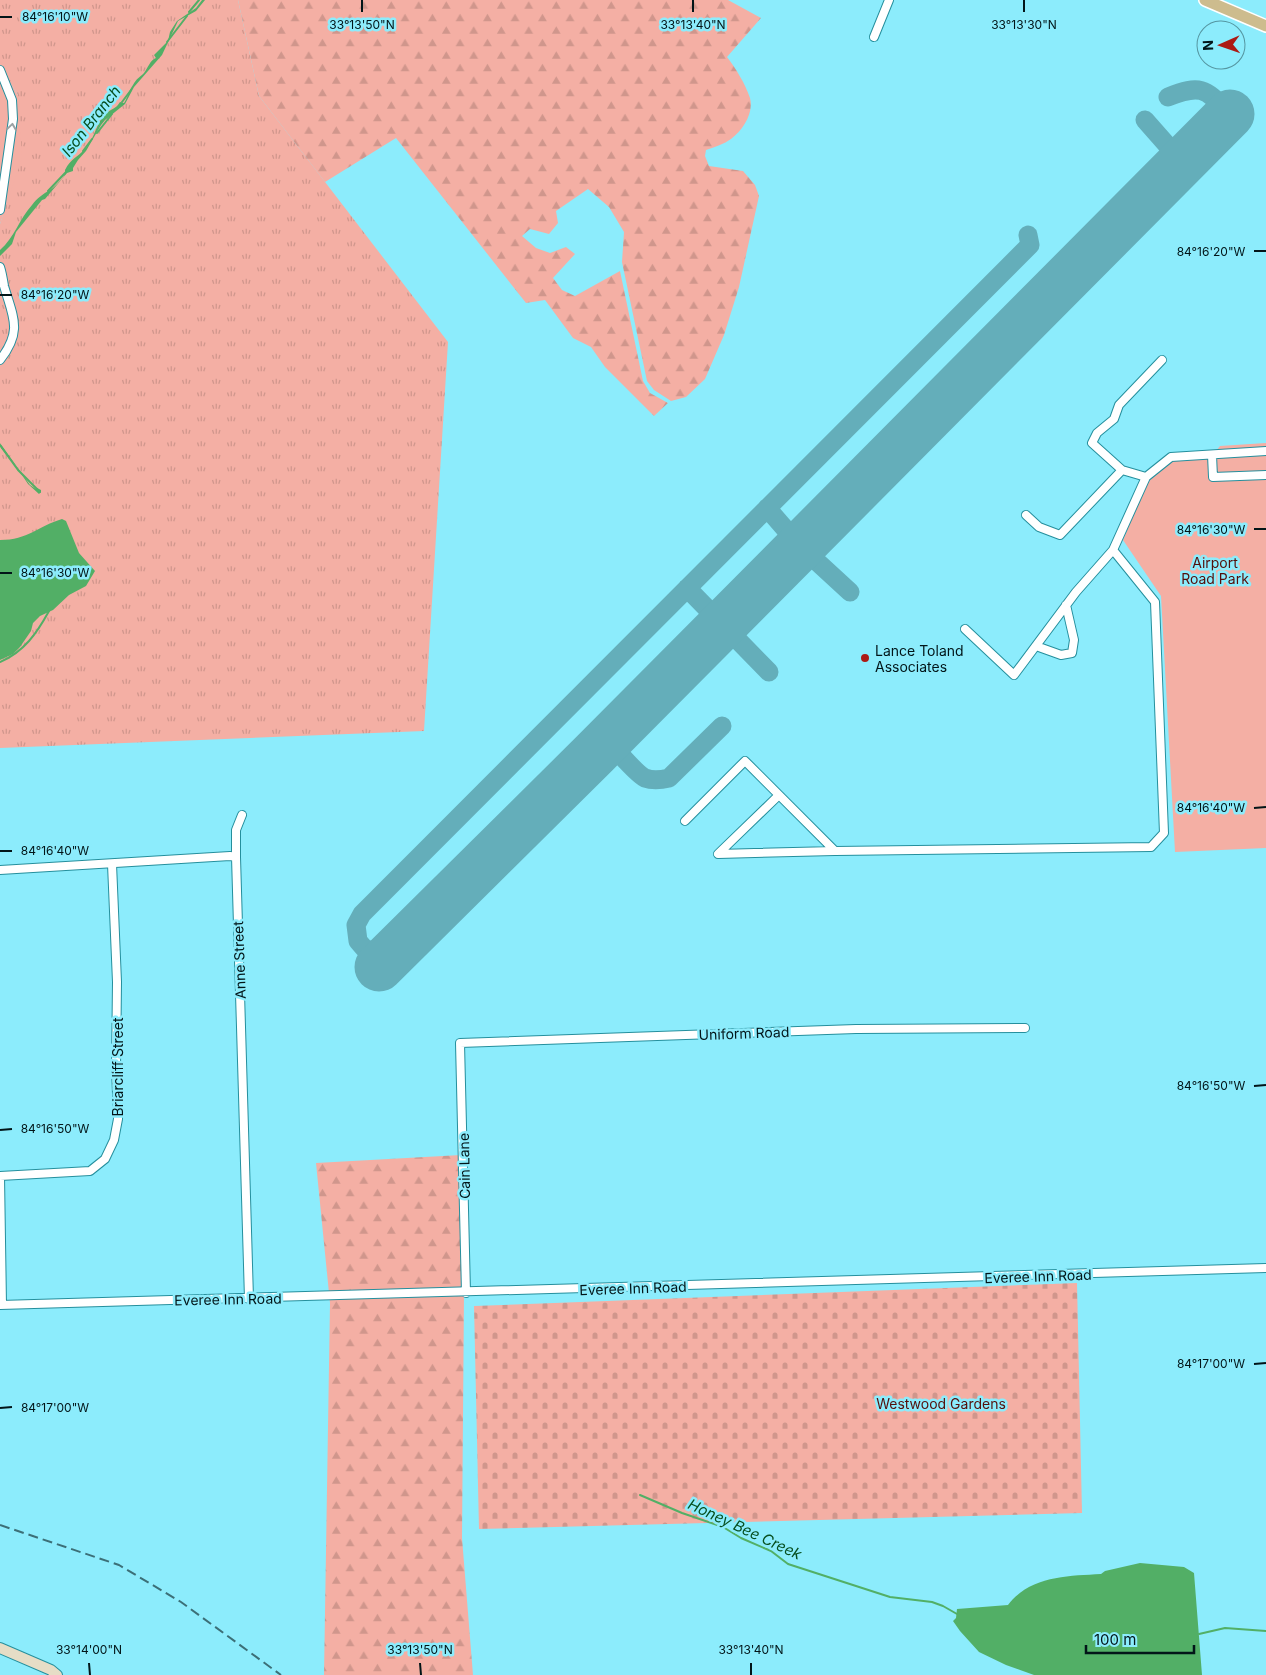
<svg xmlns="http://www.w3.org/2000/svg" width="1266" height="1675" font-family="Inter,sans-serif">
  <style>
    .grass { fill: url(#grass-tufts) }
    .forest { fill: url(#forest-firs) }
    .cemetery { fill: url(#cemetery-stones) }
    .green { fill: #f4afa4 }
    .water { fill: #52af66 }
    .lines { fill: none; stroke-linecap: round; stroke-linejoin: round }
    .stream { stroke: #52af66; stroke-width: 2 }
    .taxiway { stroke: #64aeba; stroke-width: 19 }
    .runway { stroke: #64aeba; stroke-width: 49 }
    .street-casing { stroke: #258f9d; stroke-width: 10 }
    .secondary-casing { stroke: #258f9d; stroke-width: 12 }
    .primary-casing { stroke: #fff; stroke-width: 14 }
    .street { stroke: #fff; stroke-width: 8 }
    .secondary { stroke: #e6ddc6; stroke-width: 10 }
    .primary { stroke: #cdbc8e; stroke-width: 11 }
    .rail { stroke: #3c6f77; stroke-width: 2; stroke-dasharray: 10 5; stroke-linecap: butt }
    .oneway { stroke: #9aa1a3 }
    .ticks { fill: none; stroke: #021518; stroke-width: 2 }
    .poi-dot { fill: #ac1a14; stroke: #8cecfc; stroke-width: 2 }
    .labels { text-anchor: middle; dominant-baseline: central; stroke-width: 5; stroke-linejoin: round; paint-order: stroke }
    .park-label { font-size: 14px; fill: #540f0b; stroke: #8cecfc }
    .poi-label { font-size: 14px; fill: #021518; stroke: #8cecfc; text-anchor: start }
    .street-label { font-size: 14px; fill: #021518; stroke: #8cecfc }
    .water-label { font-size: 15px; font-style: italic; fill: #074f1f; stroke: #8cecfc }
    .ticks-label { font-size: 12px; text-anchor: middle; fill: #021518; stroke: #8cecfc; stroke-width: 5; stroke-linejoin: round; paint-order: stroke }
  </style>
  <defs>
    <pattern id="grass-tufts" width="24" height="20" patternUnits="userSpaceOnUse" patternTransform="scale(1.25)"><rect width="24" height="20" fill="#f4afa4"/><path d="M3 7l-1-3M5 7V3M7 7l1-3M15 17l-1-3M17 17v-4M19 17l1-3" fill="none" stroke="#d0968c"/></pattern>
    <pattern id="forest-firs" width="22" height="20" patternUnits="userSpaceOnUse" patternTransform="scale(1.25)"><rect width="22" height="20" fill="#f4afa4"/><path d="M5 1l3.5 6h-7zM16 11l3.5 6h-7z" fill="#d0968c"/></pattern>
    <pattern id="cemetery-stones" width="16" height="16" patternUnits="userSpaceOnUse" patternTransform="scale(1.25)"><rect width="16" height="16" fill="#f4afa4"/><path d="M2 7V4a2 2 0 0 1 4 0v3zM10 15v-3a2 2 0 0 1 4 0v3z" fill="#d0968c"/></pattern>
  </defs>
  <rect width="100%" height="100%" fill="#8cecfc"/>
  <path class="grass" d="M0,0h238l21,96 189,246 -24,389 -424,17v-524l8,-25 10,-93v-11l-18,-29z"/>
  <path class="forest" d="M238,0h490l33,18 -34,39c9,12 18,26 23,41 4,15 -7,32 -19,41 -7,5 -16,8 -25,11l-1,6 4,10 34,5 12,14 4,11 -20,91 -15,48 -19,44 -19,18 -15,4 -17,-11 -7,-9 -25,-119 2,-30 -15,-25 -21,-18 -32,22 2,12 -9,11 -19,-5 -8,7 14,12 14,5 16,-6 9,7 -22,24 9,12 13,6 45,-25 23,110 7,12 18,10 -14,13 -49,-49 -14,-20 -18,-9 -28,-38 -19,3 -130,-165 -71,44 -66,-86z
    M461,1155l3,139 -2,244 11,137h-149l6,-372 -14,-140z"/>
  <path class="cemetery" d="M1077,1283l5,230 -603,16 -5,-223z"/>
  <path class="green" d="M0,66l18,29 4,63 -22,66z
    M1266,443v405l-91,4 -14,-256 -38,-56 22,-53 18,-24 53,-12 4,-5z"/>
  <path class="water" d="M202,0h3l-9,11 -18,10 -16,34 -28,32 -9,17 -20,16 -4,5 -15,26 -8,9 -5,8v3l-6,2 -22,26 -3,1 -26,32 -4,12 -12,12v-6c14,-12 20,-32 32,-45 5,-7 11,-11 18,-15 5,-3 10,-9 14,-14l1,-3v-3c6,-12 12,-12 21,-22 8,-9 11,-26 19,-34 6,-5 11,-5 15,-12l4,1c4,-6 5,-13 9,-18 3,-6 7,-8 11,-12 4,-5 6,-13 12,-15l-2,-3 14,-14 2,-9 7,-11 19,-13z
    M0,443l30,42 6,4 1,-1 4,2v2l-2,2 -11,-10 -12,-18 -15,-18z
    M62,519l4,2 13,32 16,18 -9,15 -17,9 -16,15 -13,6 -7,7 -2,8 -11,16 -7,7 -13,6v-120c28,0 38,-14 62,-21z
    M1140,1563l44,4 10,6 8,102h-168l-28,-10 -27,-13 -19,-21 -7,-10 3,-3 1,-9 51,-4c22,-29 59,-29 93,-31l4,-3z"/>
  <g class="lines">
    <path class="stream" d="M189,12l10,-12
      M167,42l20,-26
      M122,102l9,-12
      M97,133l15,-19
      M83,151l9,-12
      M48,191l18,-19
      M0,445l18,25 22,22
      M0,662c24,-10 37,-29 49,-51
      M640,1495l42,18 41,14 18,11 30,13 17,13 102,33 42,5 11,4 14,8
      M1199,1634l26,-6 41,3"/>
    <path class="taxiway" d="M1168,97c35,-14 38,-7 62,17
      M1145,120l37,42
      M767,508l33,38 50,46
      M687,588l82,84
      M607,740c9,9 28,33 38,38 8,3 16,2 24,0l53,-52
      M387,958l-23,-10 -6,-7 -2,-16 6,-11 668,-669 -2,-10"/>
    <path class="runway" d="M379,967l216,-214 635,-639"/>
    <defs>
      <path id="street" d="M874,37l15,-37
        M0,70l12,30 1,19 -13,91
        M0,267c2,6 3,13 4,19 9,31 19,45 -4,74
        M1212,455l1,22 53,-2
        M1146,477l-24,-7 -30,-27 5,-10 17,-14 5,-14 43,-45
        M1026,515l13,12 21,8 62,-65
        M965,629l49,46 62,-83 37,-42
        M1036,646l25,9 11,-2 2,-13 -8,-35
        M779,795l-61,59 117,-3
        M242,815l-6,15v27l13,442
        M685,821l60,-60 90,90 316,-4 13,-14 -9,-231 -42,-52 33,-73 25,-20 95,-6
        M0,870l230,-14 6,1
        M0,1176l90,-5 15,-12 9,-19 4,-21 -2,-51 1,-86 -5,-118
        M0,1176l2,129
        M466,1293l-6,-250 396,-14 169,-1
        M0,1305l1266,-37"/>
      <path id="secondary" d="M0,1648l51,22 6,5"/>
      <path id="primary" d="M1205,0l61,26"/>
    </defs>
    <use href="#street" class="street-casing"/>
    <use href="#secondary" class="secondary-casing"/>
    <use href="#primary" class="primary-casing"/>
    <use href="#street" class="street"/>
    <use href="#secondary" class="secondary"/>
    <use href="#primary" class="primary"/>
    <path class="rail" d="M0,1525l119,40 62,37 100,73"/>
  </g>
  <defs><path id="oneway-chevron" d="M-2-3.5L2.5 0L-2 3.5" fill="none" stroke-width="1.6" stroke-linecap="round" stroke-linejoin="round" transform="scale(1.25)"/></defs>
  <use class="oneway" href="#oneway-chevron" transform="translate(12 127) rotate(-82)"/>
  <path class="ticks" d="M362,0v12M693,0v12M1024,0v12M0,17h12M1254,251h12M0,295h12M1254,529h12M0,573h12M1254,808l12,-1M0,851h12M1254,1086l12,-1M0,1130l12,-1M1254,1364l12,-1M0,1408l12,-1M89,1663l1,12M420,1663l1,12M751,1663v12"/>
  <circle class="poi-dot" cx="865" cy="658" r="5"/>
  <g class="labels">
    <g class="park-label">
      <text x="1215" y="562">Airport<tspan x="1215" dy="16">Road Park</tspan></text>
      <text x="941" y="1403">Westwood Gardens</text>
    </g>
    <g class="poi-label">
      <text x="875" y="650">Lance Toland<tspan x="875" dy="16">Associates</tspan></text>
    </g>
    <g class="street-label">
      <text transform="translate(239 960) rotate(-92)">Anne Street</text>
      <text transform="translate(744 1033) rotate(-2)">Uniform Road</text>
      <text transform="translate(117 1067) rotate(-90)">Briarcliff Street</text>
      <text transform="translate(464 1166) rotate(-91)">Cain Lane</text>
      <text transform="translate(1038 1276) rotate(-2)">Everee Inn Road</text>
      <text transform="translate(633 1288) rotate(-2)">Everee Inn Road</text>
      <text transform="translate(228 1299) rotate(-1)">Everee Inn Road</text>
    </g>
    <g class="water-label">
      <text transform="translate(91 121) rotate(-52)">Ison Branch</text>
      <text transform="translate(745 1529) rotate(25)">Honey Bee Creek</text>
    </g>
  </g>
  <g class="ticks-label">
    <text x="55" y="21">84°16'10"W</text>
    <text x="362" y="29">33°13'50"N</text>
    <text x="693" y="29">33°13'40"N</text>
    <text x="1024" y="29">33°13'30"N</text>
    <text x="1211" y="256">84°16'20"W</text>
    <text x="55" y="299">84°16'20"W</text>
    <text x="1211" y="534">84°16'30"W</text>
    <text x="55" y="577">84°16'30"W</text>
    <text x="1211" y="812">84°16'40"W</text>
    <text x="55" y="855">84°16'40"W</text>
    <text x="1211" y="1090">84°16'50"W</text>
    <text x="55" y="1133">84°16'50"W</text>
    <text x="1211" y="1368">84°17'00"W</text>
    <text x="55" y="1412">84°17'00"W</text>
    <text x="89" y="1654">33°14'00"N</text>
    <text x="420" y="1654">33°13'50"N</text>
    <text x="751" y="1654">33°13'40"N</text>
  </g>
  <g transform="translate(1221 45) rotate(268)"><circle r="24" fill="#8cecfc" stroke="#5596a1"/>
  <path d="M0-4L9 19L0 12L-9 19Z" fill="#ac1a14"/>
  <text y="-8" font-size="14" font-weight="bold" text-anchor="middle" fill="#021518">N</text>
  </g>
  <path d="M1086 1645v8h108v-8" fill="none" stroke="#021518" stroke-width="2.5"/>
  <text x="1094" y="1645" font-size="15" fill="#021518" stroke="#8cecfc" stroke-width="4" paint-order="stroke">100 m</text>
</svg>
